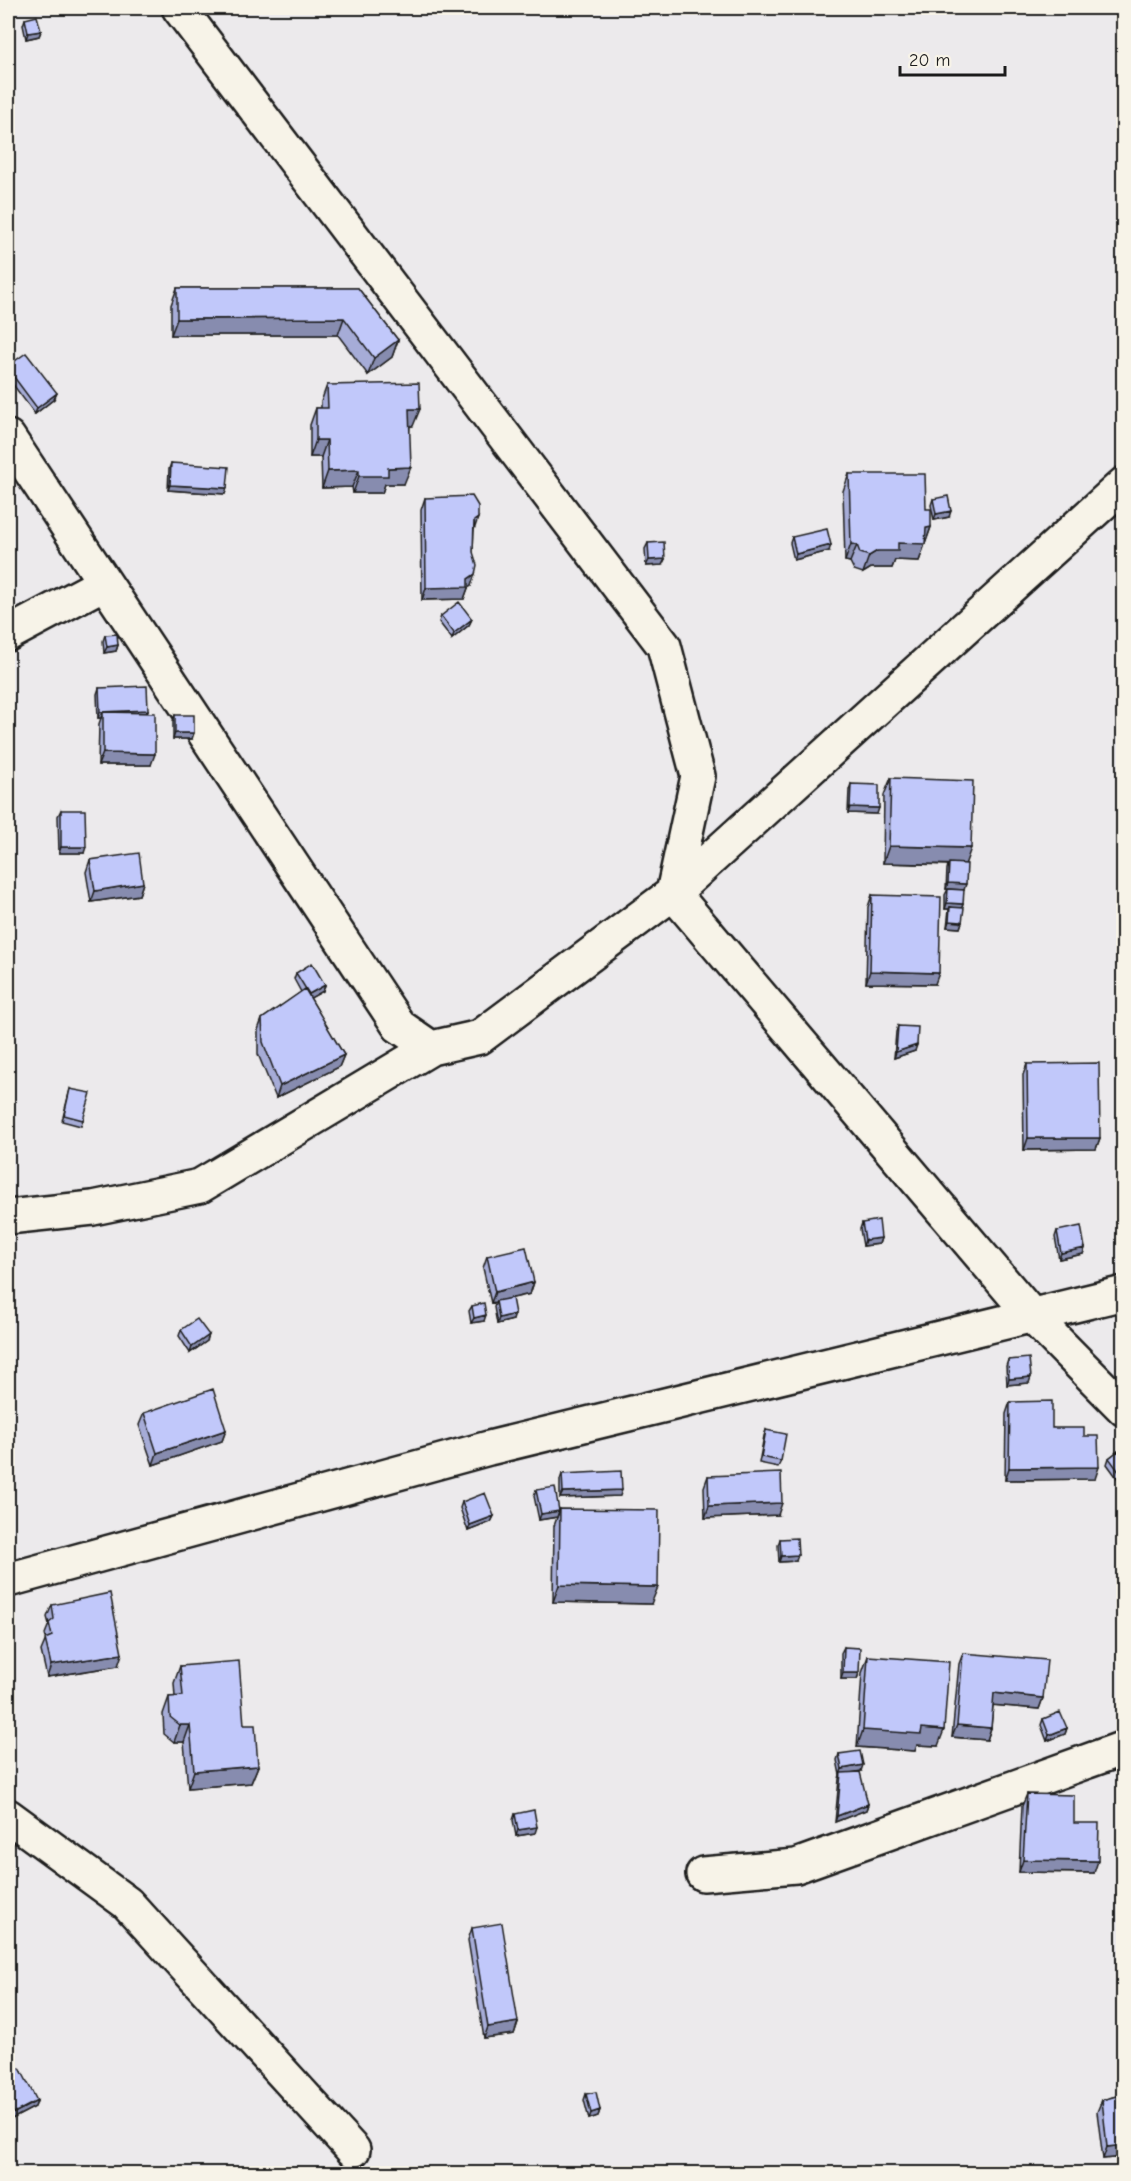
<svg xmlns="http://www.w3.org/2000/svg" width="1131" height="2181" font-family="'Comic Neue',sans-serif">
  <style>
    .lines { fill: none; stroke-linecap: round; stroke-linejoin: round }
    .minor-casing { stroke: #1c1c1c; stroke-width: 38 }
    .minor { stroke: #f7f3e8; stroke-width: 33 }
    .wall { fill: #a6acd7; stroke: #1c1c1c; stroke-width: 1.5 }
    .shaded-wall { fill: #878caf; stroke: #1c1c1c; stroke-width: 1.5 }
    .building { fill: #c1c8fa; stroke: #1c1c1c; stroke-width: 1.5 }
  </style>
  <rect width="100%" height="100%" fill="#eceaec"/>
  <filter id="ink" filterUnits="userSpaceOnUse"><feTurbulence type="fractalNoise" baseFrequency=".0167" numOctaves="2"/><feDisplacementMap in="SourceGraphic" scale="12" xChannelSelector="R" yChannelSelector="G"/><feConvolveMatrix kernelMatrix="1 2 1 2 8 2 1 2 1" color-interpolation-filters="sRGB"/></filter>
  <g filter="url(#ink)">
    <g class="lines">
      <defs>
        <path id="minor" d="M179,8l485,638 34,130 -25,117 360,424 91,92
          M8,437l391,589 32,22 49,-11 193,-144 451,-409
          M8,634l96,-51
          M8,1217l85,-9 107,-22 231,-138
          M8,1580l481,-132 635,-155
          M8,1816l119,87 226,247
          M703,1874l93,-8 328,-118"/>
      </defs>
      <use href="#minor" class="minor-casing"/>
      <use href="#minor" class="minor"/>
    </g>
    <path class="wall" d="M25,19l16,12 -2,5 -13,3 -3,-14z
      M177,288h181l40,52 -6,17 -24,18 -30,-40h-167v-30z
      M8,366l49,27 -3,6 -19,15 -27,-36z
      M327,385l86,41h-3l-6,58h-19l-3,9h-29l-1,-6 -30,1 -1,-31h-11v-32l6,-17h5v-6z
      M171,463l56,25 -2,6 -57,-4 1,-21z
      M849,474l77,35 5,18 -12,34 -24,-1 -3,8h-21l-8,5 -9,-3 -4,-8 -5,-1 -2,-70z
      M425,498l49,32 -3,56 -3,2 -4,11 -42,1 -1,-90z
      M933,499l16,18 -15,3 -3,-15z
      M792,537l37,14 -35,9 -4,-17z
      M648,543l17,16 -3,6 -16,1 -1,-17z
      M441,616l31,3 -3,6 -17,14 -13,-17z
      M105,635l13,10 -2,6 -12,2 -1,-12z
      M99,688l49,22 -1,3 4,52h-53l1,-41 2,-6h-3l-1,-24z
      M175,715l17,24h-19v-18z
      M891,778l75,86 -2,26 -18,-1 1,-20 1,-4 -65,-2 1,-68z
      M851,784l26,30 -29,-1 1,-23z
      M61,810l23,43h-25l-1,-37z
      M90,860l53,23 -4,12 -48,7 -5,-30z
      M948,889l15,15 -1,4v14l-2,6 -13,-1 2,-18h-4v-14z
      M872,895l63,89 -69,-1 2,-76z
      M296,973l29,12 -2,6 -13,7 34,57 -5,12 -63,31 -18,-44v-24l4,-11 39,-27 -7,-13z
      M898,1026l17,25 -21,7 2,-26z
      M1027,1064l73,74 -4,11 -72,1 -1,-75z
      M70,1089l13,31 -2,6 -19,-5z
      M862,1223l19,15 -2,6 -16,2 -3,-17z
      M1057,1231l28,17 -2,6 -24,5 -4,-22z
      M487,1256l47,26 -4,12 -18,4 1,22 -16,4 -3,-17 2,-5 -5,1 -8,-35z
      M472,1306l12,15 -13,2 -2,-12z
      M181,1330l26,11 -17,12 -11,-17z
      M1008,1360l21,23 -22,2 -1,-19z
      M1010,1402l42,26 32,8 11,43 -90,1 1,-66z
      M144,1413l82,17 -4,11 -69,24 -14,-40z
      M766,1430l15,31 -3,6 -19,-4 5,-27z
      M1118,1451l6,28 -4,3 -13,-18 2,-6z
      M562,1474l58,22 -60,2v-18z
      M708,1476l70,39 -73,3 -1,-31z
      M536,1490l23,21 -2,6 -18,3 -5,-24z
      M462,1502l32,14 -3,6 -23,9 -8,-23z
      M560,1509l91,95 -98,-2 1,-76z
      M780,1539l16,22 -17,1 -1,-17z
      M52,1605l66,61 -71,11 -6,-26 5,-12 -1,-5 4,-10 -2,-7z
      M844,1647l15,26 -2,6h-16v-26z
      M963,1653l80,45 -4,11 -46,-4 -2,23 -4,12 -35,-3 7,-73z
      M868,1656l70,90 -21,-1 -2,6 -58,-4 5,-74z
      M180,1666l64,59 14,41 -7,17 -63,5 -4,-46h-10l-10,-8 -1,-20 6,-17h6l-1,-14z
      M1043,1719l24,9 -2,6 -18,7 -6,-16z
      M839,1754l22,17 -10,2 17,31 -2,6 -31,12 4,-43 1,-4 -3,-15z
      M1027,1794l47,29 20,50 -75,-1 3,-66z
      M515,1814l20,19 -19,3 -3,-16z
      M1122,1843l2,1v22l-6,-1 2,-16z
      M472,1928l46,94 -4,12 -30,4 -16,-98z
      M8,2076l29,25 -2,6 -25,13 -2,-4z
      M586,2094l14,16 -2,6 -9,3 -5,-19z
      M1124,2094v63l-21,2 -6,-47 5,-12z"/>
    <path class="shaded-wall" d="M41,31l-2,5 -13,3 2,-6z
      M344,318l-6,17h-167l6,-16z
      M398,340l-6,17 -24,18 6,-17z
      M57,393l-3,6 -19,15 2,-6z
      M409,409h11l-7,17h-10z
      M316,440h11l-6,17h-11z
      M411,467l-7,17h-19l-3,9h-29l6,-17 29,-8z
      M359,470l-7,17 -30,1 6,-17z
      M170,485l57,3 -2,6 -57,-4z
      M951,511l-2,6 -15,3 2,-6z
      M478,518l-4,12v-9z
      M931,527l-12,34 -24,-1 -3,8h-21l-8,5 6,-17 8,-5 49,-23z
      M851,544l6,1 -7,17 -5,-1z
      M831,545l-2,6 -35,9 2,-6z
      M665,559l-3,6 -16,1 3,-6z
      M475,574l-4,12 -3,2 -4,11 -42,1 4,-12 42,-9z
      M472,619l-3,6 -17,14 2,-6z
      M118,645l-2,6 -12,2 3,-6z
      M148,710l-2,6 -43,-4 -2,6h-3l2,-6z
      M175,733h19l-2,6h-19z
      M103,753l52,1 -4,11h-53z
      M850,807l29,1 -2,6 -29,-1z
      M889,846l82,2 -6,17 -82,-2z
      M61,847h25l-2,6h-25z
      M143,883l-4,12 -48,7 4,-11z
      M948,883l18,1 -2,6 -18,-1z
      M947,903l16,1 -2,6 -11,-3 -1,2h-4z
      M949,921l13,1 -2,6 -13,-1z
      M870,971l69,2 -4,11 -69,-1z
      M325,985l-2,6 -16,9 2,-6z
      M917,1045l-2,6 -21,7 2,-6z
      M344,1055l-5,12 -63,31 4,-12z
      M1028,1138h72l-4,11 -72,1z
      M881,1238l-2,6 -16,2 2,-6z
      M1085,1248l-2,6 -24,5 2,-6z
      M534,1282l-4,12 -39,9 4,-11z
      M515,1314l-2,6 -16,4 2,-6z
      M486,1315l-2,6 -13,2 3,-5z
      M209,1335l-2,6 -17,12 2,-6z
      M1031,1377l-2,6 -22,2 2,-6z
      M226,1430l-4,11 -69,24 4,-12z
      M1099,1467l-4,12 -90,1 4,-12z
      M622,1490l-2,6 -60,2 3,-6z
      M782,1503l-4,12 -73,3 4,-12z
      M559,1511l-2,6 -18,3 2,-6z
      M494,1516l-3,6 -23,9 2,-6z
      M798,1555l-2,6 -17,1 2,-6z
      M559,1585l99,2 -7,17 -98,-2z
      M122,1654l-4,12 -71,11 4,-12z
      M843,1673h16l-2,6h-16z
      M994,1693l49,5 -4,11 -49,-4z
      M180,1725h10l-6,17h-10z
      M957,1725l34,3 -4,12 -35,-3z
      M922,1728l22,2 -6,16 -21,-1 -2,6 -58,-4 6,-17z
      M1067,1728l-2,6 -18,7 2,-6z
      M863,1765l-2,6 -21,4 2,-6z
      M258,1766l-7,17 -63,5 6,-17z
      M868,1804l-2,6 -31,12 2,-6z
      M537,1827l-2,6 -19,3 2,-6z
      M1120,1859l4,1v6l-6,-1z
      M1023,1860l75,1 -4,12 -75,-1z
      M518,2022l-4,12 -30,4 4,-11z
      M37,2101l-2,6 -25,13 2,-6z
      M600,2110l-2,6 -9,3 2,-6z
      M1124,2145v12l-21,2 4,-12z"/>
    <path class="building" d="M37,16l4,15 -13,2 -3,-14z
      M177,288h181l40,52 -24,18 -30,-40 -167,1z
      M26,353l31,40 -20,15 -29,-39v-3z
      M419,383l1,26h-11l2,58 -23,1v8h-29v-6l-31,1 -1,-31h-11v-32h12l-1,-23z
      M171,463l58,4 -2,21 -57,-3z
      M849,474h76l1,35h5v18l-5,1 -1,16 -27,-1v8h-21l-8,5 -9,-3 -3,-8 -6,-1z
      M472,496l6,10v12l-4,3 -1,31 4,13 -2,9 -7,5v8l-42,1 -1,-90z
      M948,496l3,15 -15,3 -3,-15z
      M827,529l4,16 -35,9 -4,-17z
      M664,542l1,17 -16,1 -1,-17z
      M459,602l13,17 -18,14 -13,-17z
      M117,634l1,11 -11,2 -2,-12z
      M147,686l1,24 -48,2 -1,-24z
      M103,712l52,1v41l-52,-1z
      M175,715h19v18h-19z
      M891,778l82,3 -2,67 -82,-2z
      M851,784l28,1v23l-29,-1z
      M61,810h24l1,37h-25z
      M139,853l4,30 -48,8 -5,-31z
      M949,863l18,1 -1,20 -18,-1z
      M8,875l1,13h-1z
      M948,889l16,1 -1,14 -16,-1z
      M872,895l69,2 -2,76 -69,-2z
      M950,907l14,1 -2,14 -13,-1z
      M312,963l13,22 -16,9 -13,-21z
      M305,989l39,66 -64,31 -17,-44 -1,-23z
      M898,1026l20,1 -1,18 -21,7z
      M1099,1063l1,75h-72l-1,-74z
      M70,1089l21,4 -8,27 -19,-5z
      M879,1220l2,18 -16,2 -3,-17z
      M1081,1226l4,22 -24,5 -4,-22z
      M526,1247l8,35 -39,10 -8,-36z
      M512,1298l3,16 -16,4 -3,-17z
      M484,1303l2,12 -12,3 -2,-12z
      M197,1319l12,16 -17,12 -11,-17z
      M1029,1358l2,19 -22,2 -1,-19z
      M213,1389l13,41 -69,23 -13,-40z
      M1052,1401v27h32v8h14l1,31 -90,1 1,-66z
      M766,1430l20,4 -5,27 -20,-4z
      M1118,1451l6,8v16l-2,1 -13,-18z
      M621,1471l1,19 -59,2 -1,-18z
      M781,1473l1,30 -73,3 -1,-30z
      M555,1487l4,24 -18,3 -5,-24z
      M485,1493l9,23 -24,9 -8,-23z
      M560,1509l99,1 -1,77 -99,-2z
      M797,1538l1,17 -17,1 -1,-17z
      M110,1593l12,61 -71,11 -6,-26 7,-3 -3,-13 5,-4 -2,-14z
      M844,1647l16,1 -1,25h-16z
      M963,1653l84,7 -4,38 -49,-5 -3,35 -34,-3z
      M868,1656l81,6 -5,68 -22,-2 -1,6 -58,-4z
      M239,1661l5,64h11l3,41 -64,5 -4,-46h-10l-10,-8 -1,-20 14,-1 -3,-30z
      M1060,1712l7,16 -18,7 -6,-16z
      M860,1751l3,14 -21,4 -3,-15z
      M860,1772l8,32 -31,12 4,-43z
      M1027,1794l47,1v28h25l-1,38 -75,-1z
      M534,1810l3,17 -19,3 -3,-16z
      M1122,1843l2,1v16l-4,-1z
      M502,1923l16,99 -30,5 -16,-99z
      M20,2068l17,33 -25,13 -4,-8v-30z
      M596,2092l4,18 -9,3 -5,-19z
      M1124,2094v51l-17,2 -5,-47z"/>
  </g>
  <rect width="1131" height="2181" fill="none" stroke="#f7f3e8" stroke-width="30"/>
  <rect x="15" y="15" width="1101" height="2151" fill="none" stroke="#1c1c1c" stroke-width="2" filter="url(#ink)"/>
  <path d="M900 66v9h105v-9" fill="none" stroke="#1c1c1c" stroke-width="3"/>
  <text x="909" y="66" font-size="18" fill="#1c1c1c" stroke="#f7f3e8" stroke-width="4.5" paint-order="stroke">20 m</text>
</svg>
